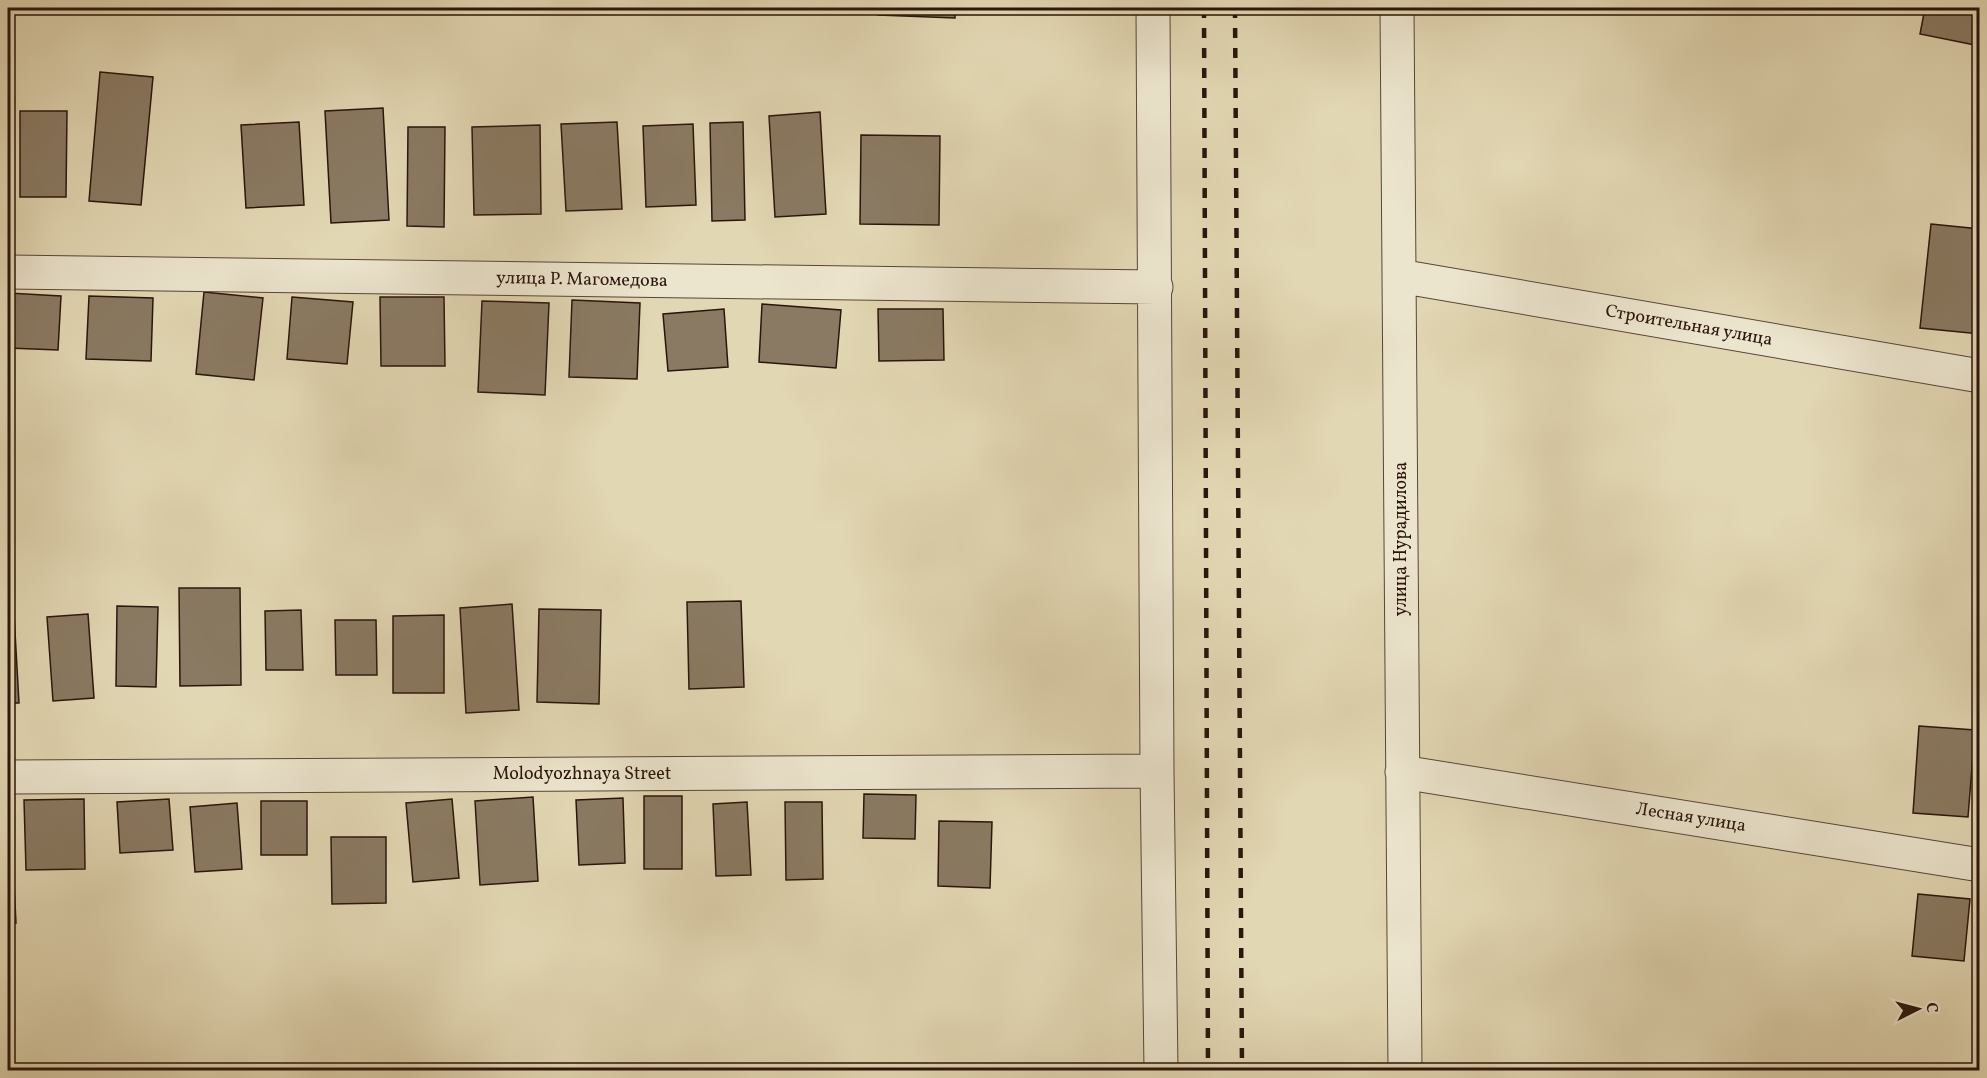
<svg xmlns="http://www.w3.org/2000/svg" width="1987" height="1078" font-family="Vollkorn,serif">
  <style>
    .building { fill: #8a7a63; stroke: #2a150c; stroke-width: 1.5 }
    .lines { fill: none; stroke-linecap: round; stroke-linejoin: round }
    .street-casing { stroke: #584636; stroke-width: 35 }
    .street { stroke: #ece5ce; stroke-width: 33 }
    .rail { stroke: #2a150c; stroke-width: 4.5; stroke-dasharray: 10 10; stroke-linecap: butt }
    .labels { text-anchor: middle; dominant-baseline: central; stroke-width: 5; stroke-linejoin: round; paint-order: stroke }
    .street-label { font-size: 18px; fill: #2a150c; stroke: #ece5ce }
  </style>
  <rect width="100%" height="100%" fill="#e2d7b3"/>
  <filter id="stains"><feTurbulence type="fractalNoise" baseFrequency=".00333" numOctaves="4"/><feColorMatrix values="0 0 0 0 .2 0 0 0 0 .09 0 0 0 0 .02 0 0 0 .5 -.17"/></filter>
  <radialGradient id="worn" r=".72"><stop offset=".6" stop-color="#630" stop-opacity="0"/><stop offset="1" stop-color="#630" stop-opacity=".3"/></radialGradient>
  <path class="building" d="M879,8h76v10l-77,-3z
    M1925,8h55v38l-60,-12z
    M100,72l53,5 -12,128 -52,-4z
    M383,108l6,112 -58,3 -6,-112z
    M20,111h47l-1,86h-46z
    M820,112l6,102 -51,3 -6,-101z
    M299,122l5,83 -58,3 -5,-83z
    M617,122l5,87 -56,2 -5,-87z
    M743,122l2,98 -33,1 -2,-98z
    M693,124l3,81 -50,2 -3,-81z
    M540,125l1,89 -67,1 -2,-88z
    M408,127h37l-1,100 -37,-1z
    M861,135l79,1 -1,89 -79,-1z
    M1931,224l49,5v105l-60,-6z
    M204,292l59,6 -9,82 -58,-6z
    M8,293l53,3 -3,54 -50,-2z
    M89,296l64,2 -2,63 -65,-2z
    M292,297l61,5 -6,62 -60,-5z
    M380,297h64l1,69h-64z
    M572,300l68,3 -3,76 -68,-2z
    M482,301l67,2 -4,92 -67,-3z
    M762,304l79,6 -5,58 -77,-6z
    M724,309l4,58 -60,4 -5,-57z
    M878,309h65l1,51 -65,1z
    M179,588h61l1,97 -61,1z
    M741,601l3,86 -55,2 -2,-87z
    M512,604l7,106 -53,3 -6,-105z
    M117,606l41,1 -2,80 -40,-1z
    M539,609l62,1 -2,94 -62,-2z
    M301,610l2,60h-37l-1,-59z
    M14,614l5,89h-11v-88z
    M88,614l6,84 -41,3 -6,-84z
    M444,615v78h-51v-77z
    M335,620h41l1,55h-41z
    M1919,726l56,4 -7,87 -55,-4z
    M864,794l52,1 -1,44 -52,-1z
    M644,796h38v73h-38z
    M533,797l5,84 -58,4 -5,-84z
    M623,798l2,65 -46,2 -3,-65z
    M84,799l1,70 -59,1 -2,-70z
    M169,799l4,51 -53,3 -3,-51z
    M452,799l7,79 -46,4 -7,-79z
    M261,801h46v54h-46z
    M747,802l4,73 -35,1 -3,-72z
    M785,802h37l1,77 -37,1z
    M237,803l5,66 -47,3 -5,-65z
    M939,821l53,1 -2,66 -52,-2z
    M331,837h55v66l-54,1z
    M8,843h4l4,80 -8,1z
    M1918,894l52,5 -6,62 -52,-5z"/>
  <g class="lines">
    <defs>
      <path id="street" d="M1153,8l4,763 4,299
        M1397,8l8,1062
        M8,272l1148,15
        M1399,276l581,100
        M1402,772l578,93
        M8,777l1149,-6"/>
    </defs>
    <use href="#street" class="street-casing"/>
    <use href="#street" class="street"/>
    <path class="rail" d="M1204,8l4,1062
      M1235,8l7,1062"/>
  </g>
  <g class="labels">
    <g class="street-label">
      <text transform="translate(582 280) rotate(1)">улица Р. Магомедова</text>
      <text transform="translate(1689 326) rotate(10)">Строительная улица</text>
      <text transform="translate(1401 539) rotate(-90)">улица Нурадилова</text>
      <text x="582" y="774">Molodyozhnaya Street</text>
      <text transform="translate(1691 818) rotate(9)">Лесная улица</text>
    </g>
  </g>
  <rect width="1987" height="1078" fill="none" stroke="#e2d7b3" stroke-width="30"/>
  <rect x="9" y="9" width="1969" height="1060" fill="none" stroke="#2a150c" stroke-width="3"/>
  <rect x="15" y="15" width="1957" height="1048" fill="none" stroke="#2a150c" stroke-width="1.5"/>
  <g transform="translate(1918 1009) rotate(84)" stroke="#ece5ce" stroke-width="4.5" paint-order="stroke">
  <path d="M0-4.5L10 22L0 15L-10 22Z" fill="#2a150c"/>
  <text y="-9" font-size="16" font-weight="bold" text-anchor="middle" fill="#2a150c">С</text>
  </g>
  <rect width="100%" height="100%" filter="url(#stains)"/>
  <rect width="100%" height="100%" fill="url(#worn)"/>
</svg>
